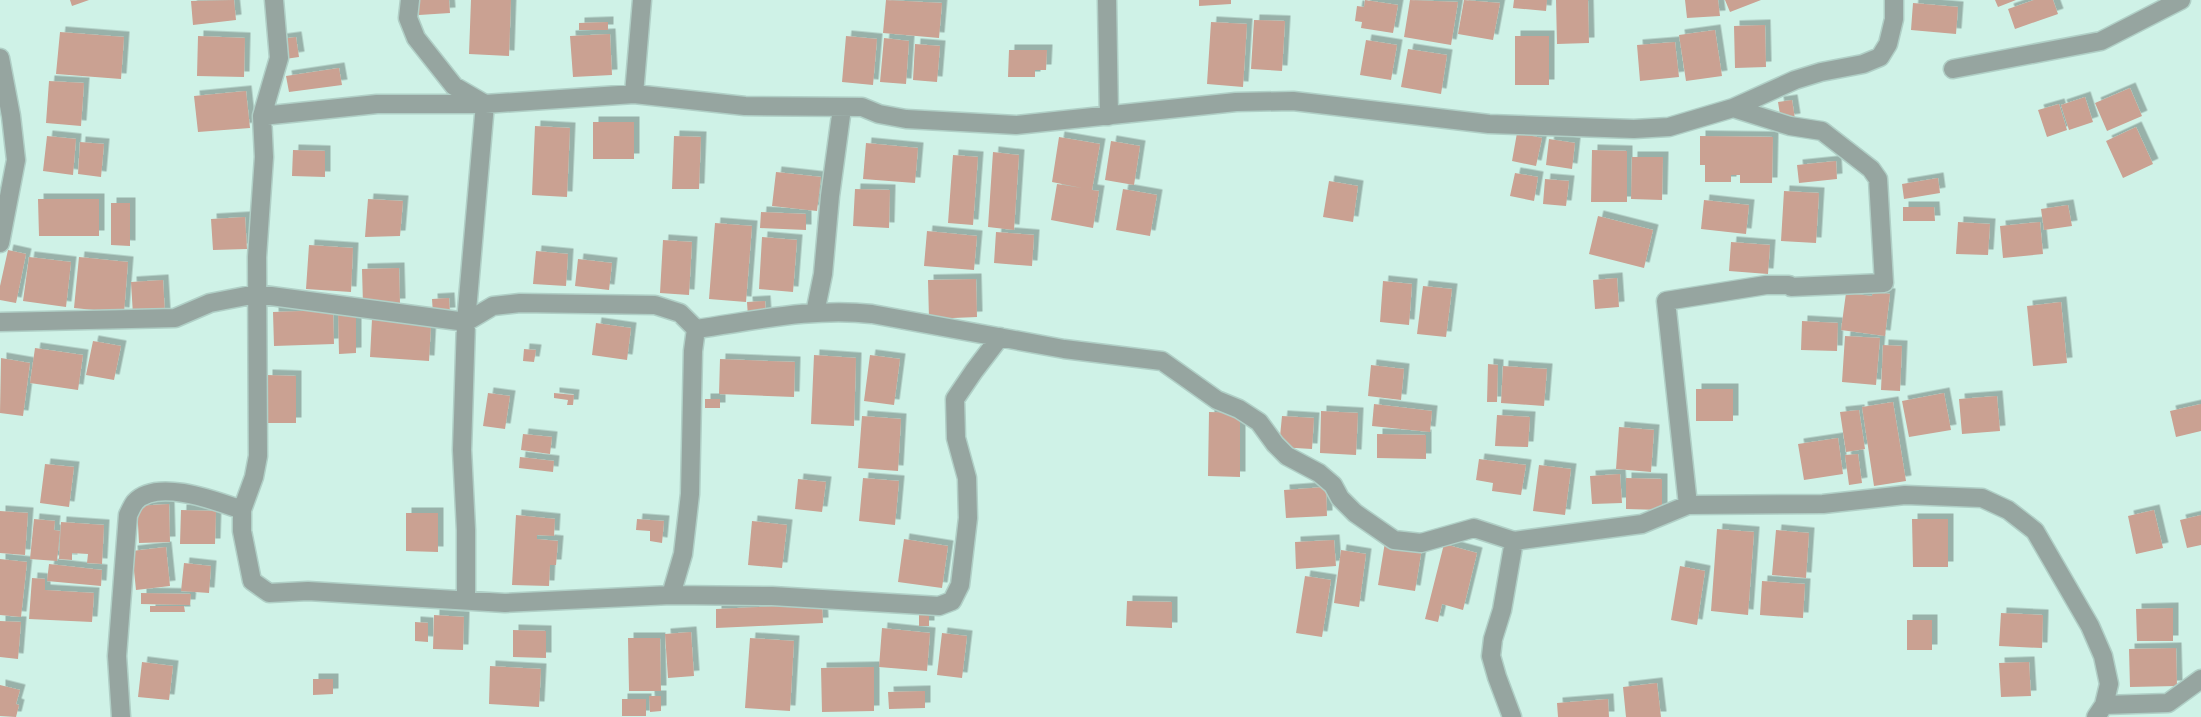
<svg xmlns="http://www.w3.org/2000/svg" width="2201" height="717" font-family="Overpass,sans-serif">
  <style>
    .building { fill: #caa192; filter: url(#shadow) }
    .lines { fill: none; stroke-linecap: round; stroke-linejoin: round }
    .minor-casing { stroke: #b0cfc6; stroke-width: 21 }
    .minor { stroke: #96a5a0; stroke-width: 18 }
  </style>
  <defs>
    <filter id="shadow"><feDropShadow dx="5.5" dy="-5.5" stdDeviation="0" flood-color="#0004"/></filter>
  </defs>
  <rect width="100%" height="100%" fill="#cff2e7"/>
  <path class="building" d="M70,0h19l-17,6z
    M234,0l2,20 -43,5 -2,-24z
    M418,0h31l1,13 -31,2z
    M471,0h40l-2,56 -40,-2z
    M886,0l56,3 -3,35 -56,-5z
    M1199,0h32v4l-32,2z
    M1365,0l33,5 -5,28 -32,-5 1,-6 -7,-1 2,-15 7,1z
    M1410,0l48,2 -7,43 -47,-8z
    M1464,0l36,3 -7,37 -35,-6z
    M1514,0h33l-1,11 -33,-3z
    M1556,0h32l1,43 -32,1z
    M1685,0h33l2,16 -33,2z
    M1725,0h36l-31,12z
    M1995,0h21l-18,7z
    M2034,0h19l5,14 -43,15 -7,-20z
    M1913,3l45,4 -2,27 -45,-4z
    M1254,20l31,1 -3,50 -31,-2z
    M608,22v8h-29v-7z
    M1211,22l36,2 -4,63 -36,-3z
    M1765,25l1,42 -31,1 -1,-42z
    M1715,30l7,46 -36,5 -7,-46z
    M60,32l64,5 -3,42 -65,-5z
    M610,34l2,41 -39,2 -3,-41z
    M198,36l47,2 -1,39 -47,-1z
    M846,36l31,3 -4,46 -31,-3z
    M1515,36h34v49h-34z
    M296,37l3,20 -14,2 -4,-20z
    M884,38l25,3 -3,43 -26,-2z
    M1366,40l31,5 -6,35 -31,-5z
    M1675,42l4,35 -39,4 -3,-36z
    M915,44l25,2 -3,36 -24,-2z
    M1408,49l39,6 -6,39 -40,-7z
    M1009,50h38l-1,20h-11v7h-27z
    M339,68l3,17 -53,7 -3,-16z
    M49,81l35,2 -3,43 -35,-3z
    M2130,88l12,28 -35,15 -12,-28z
    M246,91l4,37 -52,4 -4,-36z
    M2085,97l8,25 -24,8 -8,-25z
    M1792,100l3,19 -14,2 -3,-19z
    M2059,104l8,26 -20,7 -9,-27z
    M593,122h41v37h-41z
    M535,126l35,2 -3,69 -35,-2z
    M2136,127l17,37 -30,14 -17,-37z
    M1517,133l25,5 -6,28 -24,-5z
    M47,136l29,3 -3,36 -30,-4z
    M674,136l27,1 -2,52h-27z
    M1700,136l73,1 -1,46h-32v-8h-9v7h-26v-17h-5z
    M1059,137l41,7 -8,46 7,1 -6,37 -42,-8 6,-36 25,4 -30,-6z
    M1549,139l26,4 -3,26 -26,-4z
    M1111,141l29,5 -6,39 -29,-5z
    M80,142l24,2 -3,33 -23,-3z
    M866,143l52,5 -3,35 -52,-4z
    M293,150l32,1v26l-33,-1z
    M1592,150l35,1v51h-36z
    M993,152l26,3 -5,75 -26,-3z
    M953,155l25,2 -5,68 -25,-2z
    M1632,157h31l-1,43 -31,-1z
    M1836,161l1,18 -38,4 -2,-18z
    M776,172l45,5 -4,34 -45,-5z
    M1515,173l23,4 -4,24 -24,-5z
    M1938,178l2,15 -36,6 -2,-15z
    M1545,179l24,2 -3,25 -23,-2z
    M1329,181l29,5 -5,36 -30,-5z
    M855,189l35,1 -1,38 -36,-2z
    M1123,189l34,6 -7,41 -34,-6z
    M1784,191l35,2 -3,50 -35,-2z
    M38,199h61v37h-60z
    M368,199l35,2 -3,35 -35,1z
    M1704,200l45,5 -3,29 -45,-5z
    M111,203h19v43l-19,-1z
    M2068,205l4,21 -28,4 -3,-21z
    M1903,207h31l1,14h-32z
    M761,212l45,2v16l-46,-2z
    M1598,216l55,14 -9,38 -55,-14z
    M245,217l2,32 -34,1 -2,-31z
    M1958,222l32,2 -2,31 -32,-1z
    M2040,222l3,32 -40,4 -3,-32z
    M715,223l37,3 -6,76 -37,-3z
    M927,231l50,5 -3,34 -50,-4z
    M996,232l38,3 -2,31 -38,-3z
    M762,237l35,3 -4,52 -34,-3z
    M663,240l29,2 -3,53 -29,-2z
    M1731,242l39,3 -2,29 -39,-3z
    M309,245l44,3 -2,44 -45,-3z
    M8,250l18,4 -10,49 -16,-3v-14z
    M536,251l32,3 -2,32 -33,-2z
    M29,257l42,5 -5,45 -43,-6z
    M79,257l49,5 -4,51 -50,-5z
    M578,259l34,4 -3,27 -34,-4z
    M399,268l1,36 -37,1 -1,-36z
    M1617,278l2,29 -24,2 -2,-29z
    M976,279l1,38 -48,2 -1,-39z
    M163,280l2,34 -32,1 -2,-33z
    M1383,281l29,3 -3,41 -29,-3z
    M1423,286l29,3 -6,48 -29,-3z
    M1873,292l17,2 -5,42 -44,-6 5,-37 26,3z
    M449,298l1,15 -17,1 -1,-15z
    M765,301l1,15 -18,1 -1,-15z
    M2061,302l6,61 -34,3 -6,-60z
    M333,310l1,34 -60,2 -1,-34z
    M356,310v43l-17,1 -1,-43z
    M372,319l59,5 -2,37 -59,-4z
    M1802,321l36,2 -1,28 -36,-1z
    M596,323l35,5 -4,32 -35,-5z
    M1845,336l35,2 -4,47 -34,-3z
    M93,341l28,5 -7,34 -28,-5z
    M1883,345l19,1 -2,45 -19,-1z
    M35,348l48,7 -5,35 -48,-7z
    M524,349l12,1 -2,12 -11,-1z
    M814,355l42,3 -2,68 -43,-2z
    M870,355l30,4 -6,46 -30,-4z
    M1,358l29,5 -7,53 -23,-3z
    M720,359l75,3 -1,35 -75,-3z
    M1488,364l10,1 -1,37h-10z
    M1371,365l33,4 -3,31 -33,-4z
    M1503,366l44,3 -3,37 -43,-3z
    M267,375l29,1v47h-29z
    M1696,389h37v32h-37z
    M488,393l22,3 -5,33 -22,-3z
    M554,393l20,2 -1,10h-6l1,-5 -14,-2z
    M1944,393l7,37 -42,7 -7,-36z
    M1997,396l3,35 -38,3 -3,-35z
    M705,399h15v9h-15z
    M1893,402l13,79 -32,5 -12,-79z
    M1374,404l58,7 -2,21 -58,-6z
    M2201,404v27l-25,6 -6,-26z
    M1859,410l6,39 -19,3 -6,-40z
    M1321,411l37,2 -2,42 -36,-2z
    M1209,412l31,1v64l-32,-1z
    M1497,415l33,2 -2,30 -33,-1z
    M862,416l39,3 -3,52 -40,-3z
    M1282,416l32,2 -2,31 -33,-2z
    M1619,427l35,3 -3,42 -35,-3z
    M523,434l29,3 -2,17 -29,-4z
    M1377,434l49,1v24l-49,-1z
    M1838,438l5,36 -39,6 -6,-36z
    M1858,454l4,29 -13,2 -4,-30z
    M520,457l34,4 -1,11 -34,-4z
    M1479,459l47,6 -5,30 -29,-4 1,-8 -17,-3z
    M45,464l29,3 -5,40 -29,-4z
    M1539,465l32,4 -6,46 -32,-4z
    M1620,474l2,29 -30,1 -2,-28z
    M863,478l36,3 -4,44 -36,-4z
    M1626,478l36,1v31l-36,-1z
    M798,479l28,3 -4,30 -27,-3z
    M1326,487l1,29 -41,2 -2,-28z
    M169,504l1,38 -31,1 -2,-37z
    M181,510l35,1 -1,33h-35z
    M2154,510l9,38 -27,6 -8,-38z
    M0,511l28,2 -3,42 -25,-2z
    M406,513h32v39l-32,-1z
    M516,515l39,4 -1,17 -17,-1v4l21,2 -2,24h-6l-1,21 -37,-1z
    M2201,515v30l-14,3 -7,-28z
    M34,519l21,2 -1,9 6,1 -3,30 -27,-2z
    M637,519l27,2 -2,22 -12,-2v-10l-14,-1z
    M1912,519h36v48h-35z
    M752,521l35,4 -5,43 -34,-3z
    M61,522l43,3 -2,39 -15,-1 1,-9 -16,-1v7l-13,-1z
    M1717,529l37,3 -6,83 -37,-4z
    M1776,530l33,3 -3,45 -34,-3z
    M904,539l44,7 -6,42 -44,-6z
    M1334,540l2,26 -40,3 -1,-27z
    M1385,542l37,6 -7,43 -37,-6z
    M1444,544l33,9 -14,57 -21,-6 -4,18 -13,-3z
    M166,547l4,39 -34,4 -4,-39z
    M1341,550l25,4 -7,53 -25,-4z
    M0,559l27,3 -6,55 -21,-2z
    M184,563l27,3 -2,27 -28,-2z
    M49,564l53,6 -1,16 -54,-5z
    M1680,566l25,5 -8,54 -26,-5z
    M1305,576l26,4 -9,57 -26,-4z
    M32,578l13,1v11l49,3 -2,29 -63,-3z
    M1762,581l43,3 -2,34 -43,-3z
    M141,593l50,1 -1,11 -49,-1z
    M1127,601l45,1v26l-46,-2z
    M822,604l1,19 -107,5v-19z
    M150,606h34l1,6h-35z
    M2173,608v33h-36l-1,-32z
    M919,613l10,1v12h-10z
    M2001,613l42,2 -1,33 -43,-2z
    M434,615l30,2 -1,33 -30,-1z
    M1907,620h25v30h-25z
    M0,621l21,1 -3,37 -18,-2z
    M415,622l13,1v19l-13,-1z
    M882,628l48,5 -3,38 -48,-4z
    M513,630l33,1v27l-33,-1z
    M691,632l3,44 -26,2 -3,-44z
    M942,633l25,3 -5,42 -25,-3z
    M628,638h32l1,53h-32z
    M750,638l44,3 -4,70 -45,-3z
    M2176,648l1,38 -47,1 -1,-38z
    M142,662l31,4 -4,34 -31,-3z
    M2029,662l2,34 -30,1 -2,-34z
    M490,666l51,3 -2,38 -50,-3z
    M874,667v44l-52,1 -1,-44z
    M313,679h20v15l-20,1z
    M1657,683l4,34h-35l-3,-30z
    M0,685l20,5 -4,14 3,1 -3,12 -16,-1z
    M925,691v17l-36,1 -1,-17z
    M649,696h12v15l-11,1z
    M622,699h24v17h-24z
    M1608,699l1,18h-51l-1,-14z"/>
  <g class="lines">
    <defs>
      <path id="minor" d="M274,0l5,58 -17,58 2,41 -7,100 1,199 -4,21 -12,33v21l10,50 17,12 39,-2 197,12 166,-8 101,1 167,10 13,-5 8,-16 8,-67 -1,-40 -11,-40 -1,-39 19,-28 26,-34
        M410,0l-2,18 8,20 38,48 31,18 -19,218 -4,128 4,80v70
        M1107,0l2,116
        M0,58l11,58 5,44 -16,83
        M1953,69l148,-28 80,-41
        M634,94l8,-94
        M262,116l115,-12h108l149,-10 111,12 117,1 17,7 27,5 110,6 220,-23 57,-1 196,23 145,5 35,-2 64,-19 62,-28 26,-8 42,-8 17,-7 8,-13 6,-25v-19
        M815,313l8,-39 7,-78 12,-88
        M0,322l175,-4 35,-15 46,-9 210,28 27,-16 27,-3 135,2 25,8 16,16
        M1688,505l-22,-204 100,-16h23l2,2 93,-4 -6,-104 -7,-10 -49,-38 -32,-5 -57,-18
        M1514,541l128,-17 46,-19 135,-1 82,-9 77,3 26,12 27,21 55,95 13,30 6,28 -5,21 -8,12
        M671,595l12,-41 7,-60 3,-143 3,-22c58,-8 118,-22 176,-15l192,35 98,12 55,39 22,9 20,13 16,22 12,12 32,17 14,12 7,13 15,15 39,27 27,3 53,-15 40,13 -12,69 -9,29 -2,17 6,21 15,40
        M2104,705l64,-2 33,-24
        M121,717l-4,-61 11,-141c2,-4 4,-9 7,-13 22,-24 81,-1 107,8"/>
    </defs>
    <use href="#minor" class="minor-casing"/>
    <use href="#minor" class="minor"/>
  </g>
</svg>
